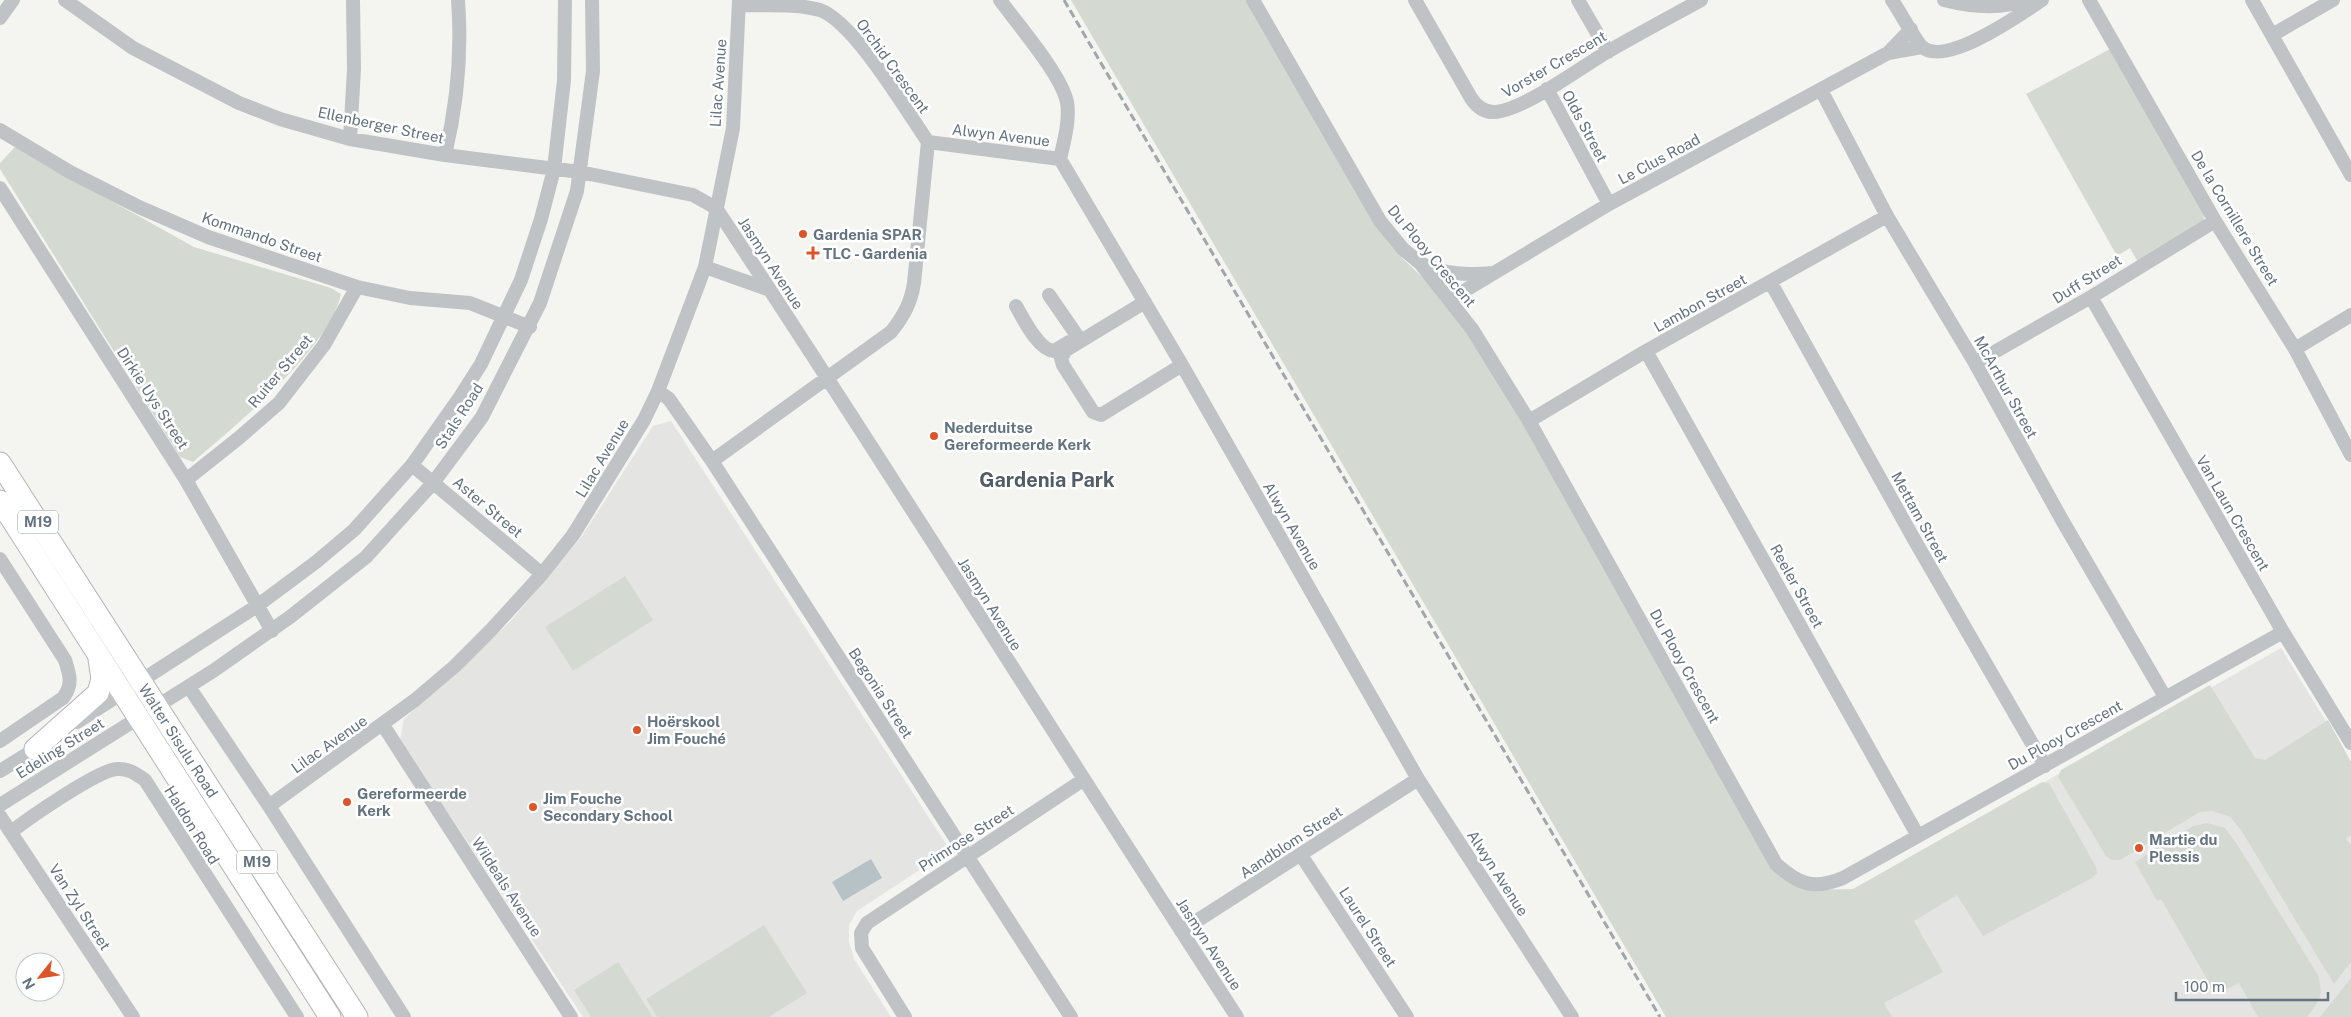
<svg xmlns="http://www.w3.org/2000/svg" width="2351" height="1017" font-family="'Public Sans',sans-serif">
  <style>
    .built { fill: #e4e5e3 }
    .green { fill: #d4dad1 }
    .water { fill: #b6c2c6 }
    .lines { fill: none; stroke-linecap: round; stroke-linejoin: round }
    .highway-casing { stroke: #b2b5b8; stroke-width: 23 }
    .minor { stroke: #bfc3c6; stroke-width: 14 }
    .highway { stroke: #fff; stroke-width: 21 }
    .rail { stroke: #a0a6ab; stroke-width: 3; stroke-dasharray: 8 4; stroke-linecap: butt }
    .poi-dot { fill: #dc5528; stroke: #fff; stroke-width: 2 }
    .labels { text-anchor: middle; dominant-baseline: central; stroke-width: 5; stroke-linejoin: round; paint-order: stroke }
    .shield { fill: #fff; stroke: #929da6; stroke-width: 1 }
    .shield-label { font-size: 14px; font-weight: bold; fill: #647380 }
    .street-label { font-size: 15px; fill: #647380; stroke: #fff }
    .poi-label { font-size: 15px; font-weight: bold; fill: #647380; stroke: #fff; text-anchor: start }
    .district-label { font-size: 20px; font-weight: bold; fill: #515c65; stroke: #fff }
  </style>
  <rect width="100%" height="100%" fill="#f4f4f0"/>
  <path class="built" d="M671,421l279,429 -93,61 -8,14v16l5,18 37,58h-308l-183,-277 4,-21 104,-95 74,-88 71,-110z
    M2281,648l70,114v255h-492l-55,-99z"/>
  <path class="green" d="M1071,0h177l129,227 25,31 51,48 14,20 308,539 34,25 44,-1 189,-107 7,1 47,84 1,6 -5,5 -109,58 -26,-41 -43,26 29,51 -59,31 8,14h-226z
    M2112,48l91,160 1,14 -65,42 -9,-16 -13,8 -91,-162z
    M15,147l179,100 137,41 10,6c-12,55 -105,131 -148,168l-13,-5 -180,-288v-6z
    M625,576l28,44 -80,51 -28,-44z
    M2210,685l45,73 10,2 63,-40 23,42v73l-5,4 5,6v117l-17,22 -93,-154 -11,-13 -17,-6 -13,1 -80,48h-8l-6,-4 -48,-79 3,-7z
    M2207,823l18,5 12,16 81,131c6,21 2,25 -11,42h-49l-19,-34 -23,12 -55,-96 -4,2 -22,-39 58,-36z
    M764,925l43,68 -38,24h-112l-11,-18z
    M618,962l35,55h-62l-17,-27z
    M2351,978v39h-31z"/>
  <path class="water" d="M871,859l11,19 -39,23 -11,-19z"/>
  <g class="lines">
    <defs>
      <g id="highway">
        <path id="s1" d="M0,463l357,554"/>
        <path d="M0,501l330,516"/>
        <path d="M35,749l63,-56 4,-14 -3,-20"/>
      </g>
    </defs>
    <use href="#highway" class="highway-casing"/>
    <path class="minor" d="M65,0l68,48 106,55 41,16 70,20 95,16 135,17 113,23 23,13c177,267 346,540 521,809
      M1000,0c18,25 61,74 67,102 3,19 -3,39 -7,57
      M1253,0l127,221 23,28 17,14 52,66 57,92 247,443c23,21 38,26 67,14l440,-246
      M1415,0l56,98c6,9 14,15 25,14 29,-3 84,-44 111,-60 31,-18 63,-35 94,-52
      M1578,0l30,52
      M1892,0c8,12 21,36 29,46 23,23 100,-32 121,-46
      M1944,0c27,7 58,9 84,0
      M2089,0l126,221 80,128 56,106
      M2252,0l99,175
      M0,18l13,-18
      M2272,35l61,-35
      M1888,53l34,-6
      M1547,89l62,115
      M1821,90l66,126 88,147 87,157 103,177
      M0,130l70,42 69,35 69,30 149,50 53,11 60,5 60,24
      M350,139l4,-70 -1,-69
      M928,142l132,17
      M445,155c12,-50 17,-103 13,-155
      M1060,159l122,206 236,414 154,238
      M0,188l186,292 86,151
      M1420,263c24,12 49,12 74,10
      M705,267l65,23
      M1771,283l144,258 130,225
      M1049,295l29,42
      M2091,297l192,335 68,111
      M1449,300l160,-96 279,-151 23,-24
      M1145,302l-79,48 -5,8 2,7 30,47 8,3 81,-50
      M1016,306c7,12 22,44 38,45l15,-9
      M2295,349l56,-34
      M1646,351l272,485
      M1975,363l116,-66 124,-76
      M658,391l11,8 43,62 359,556
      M1529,421l117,-70 241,-135
      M712,461l179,-129c12,-15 20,-29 23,-49l14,-141c-22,-32 -74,-120 -108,-132 -25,-7 -55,-4 -80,-5
      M412,465l130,109
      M186,480l54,-43 39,-34 45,-58 33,-58
      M0,559l65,101c5,15 8,25 -2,38l-63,43
      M189,687l80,119 135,211
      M77,722l180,-116 59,-44 38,-32 58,-65 48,-68 21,-33 40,-84 20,-61 13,-50 10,-89 1,-80
      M383,725l188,292
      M0,771l42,-26
      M0,805l213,-134 77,-54 76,-60 67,-74 49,-66 58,-114 37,-112 16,-120 -1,-71
      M269,806l146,-106 40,-34 36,-36 51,-56 31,-39 71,-115 14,-29 47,-124 28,-139 6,-128
      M0,816l133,201
      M11,832c18,-14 87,-62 106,-63 11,-1 19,5 28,11l152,237
      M1301,855l106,162
      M1181,931l237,-152
      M905,1017l-43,-69 -1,-15 6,-10 216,-143"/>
    <use href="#highway" class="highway"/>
    <path class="rail" d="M1064,0l596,1017"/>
  </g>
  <g class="poi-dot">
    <circle cx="803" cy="234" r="5"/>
    <path d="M810.5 245.5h5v5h5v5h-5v5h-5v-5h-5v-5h5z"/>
    <circle cx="934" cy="436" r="5"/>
    <circle cx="637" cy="730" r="5"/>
    <circle cx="347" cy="802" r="5"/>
    <circle cx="533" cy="807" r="5"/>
    <circle cx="2139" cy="848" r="5"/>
  </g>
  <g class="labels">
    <g class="shield">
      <rect x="18" y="510.5" width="40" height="23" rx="4"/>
      <rect x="237" y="850.5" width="40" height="23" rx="4"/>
    </g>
    <g class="shield-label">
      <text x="38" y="522">M19</text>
      <text x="257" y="862">M19</text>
    </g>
    <g class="street-label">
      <text transform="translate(1554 64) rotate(-30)">Vorster Crescent</text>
      <text transform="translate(893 66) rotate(54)">Orchid Crescent</text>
      <text transform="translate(718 83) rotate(-86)">Lilac Avenue</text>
      <text transform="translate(381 125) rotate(12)">Ellenberger Street</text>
      <text transform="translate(1585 126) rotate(62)">Olds Street</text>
      <text transform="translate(1001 135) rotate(7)">Alwyn Avenue</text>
      <text transform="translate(1659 159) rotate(-28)">Le Clus Road</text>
      <text transform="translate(2235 218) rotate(59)">De la Cornillere Street</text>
      <text transform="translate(262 237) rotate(19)">Kommando Street</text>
      <text transform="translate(1432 256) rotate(50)">Du Plooy Crescent</text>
      <text transform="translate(771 263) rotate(57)">Jasmyn Avenue</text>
      <text transform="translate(2087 279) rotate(-32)">Duff Street</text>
      <text transform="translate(1700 303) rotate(-29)">Lambon Street</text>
      <text transform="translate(280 371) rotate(-50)">Ruiter Street</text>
      <text transform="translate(2006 387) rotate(61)">McArthur Street</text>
      <text transform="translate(153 398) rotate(57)">Dirkie Uys Street</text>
      <text transform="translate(459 416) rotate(-57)">Stals Road</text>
      <text transform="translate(602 458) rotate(-59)">Lilac Avenue</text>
      <text transform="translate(488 507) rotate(40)">Aster Street</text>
      <text transform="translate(2233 513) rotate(60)">Van Laun Crescent</text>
      <text transform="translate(1920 517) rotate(61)">Mettam Street</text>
      <text transform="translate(1292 526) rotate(60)">Alwyn Avenue</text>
      <text transform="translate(1797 586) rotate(61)">Reeler Street</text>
      <text transform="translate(990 604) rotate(58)">Jasmyn Avenue</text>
      <text transform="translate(1685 666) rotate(61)">Du Plooy Crescent</text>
      <text transform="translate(881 693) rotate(57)">Begonia Street</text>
      <text transform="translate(2065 735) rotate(-29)">Du Plooy Crescent</text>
      <text stroke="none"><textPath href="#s1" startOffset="330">Walter Sisulu Road</textPath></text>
      <text transform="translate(329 744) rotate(-35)">Lilac Avenue</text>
      <text transform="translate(60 748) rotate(-32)">Edeling Street</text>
      <text transform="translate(192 825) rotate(58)">Haldon Road</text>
      <text transform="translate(966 838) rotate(-33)">Primrose Street</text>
      <text transform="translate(1291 842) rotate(-33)">Aandblom Street</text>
      <text transform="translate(1498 873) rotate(57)">Alwyn Avenue</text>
      <text transform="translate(507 887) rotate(57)">Wildeals Avenue</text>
      <text transform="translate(80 907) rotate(57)">Van Zyl Street</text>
      <text transform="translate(1368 927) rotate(57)">Laurel Street</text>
      <text transform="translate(1209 944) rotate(57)">Jasmyn Avenue</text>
    </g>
    <g class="poi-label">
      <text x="813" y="234">Gardenia SPAR</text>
      <text x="823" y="253">TLC - Gardenia</text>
      <text x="944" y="427">Nederduitse<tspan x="944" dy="17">Gereformeerde Kerk</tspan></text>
      <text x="647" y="721">Hoërskool<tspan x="647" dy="17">Jim Fouché</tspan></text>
      <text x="357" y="793">Gereformeerde<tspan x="357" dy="17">Kerk</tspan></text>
      <text x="543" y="798">Jim Fouche<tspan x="543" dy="17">Secondary School</tspan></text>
      <text x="2149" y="839">Martie du<tspan x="2149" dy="17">Plessis</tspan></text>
    </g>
    <g class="district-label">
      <text x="1047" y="480">Gardenia Park</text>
    </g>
  </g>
  <g transform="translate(40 977) rotate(240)"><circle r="24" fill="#ffffff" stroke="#c1c7cc"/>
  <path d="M0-4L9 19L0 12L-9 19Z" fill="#dc5528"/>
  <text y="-8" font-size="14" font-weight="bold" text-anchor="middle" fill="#647380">N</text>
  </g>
  <path d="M2176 992v8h152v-8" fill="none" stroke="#647380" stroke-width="2.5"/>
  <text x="2184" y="992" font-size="15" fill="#647380" stroke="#ffffff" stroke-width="4" paint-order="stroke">100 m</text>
</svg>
